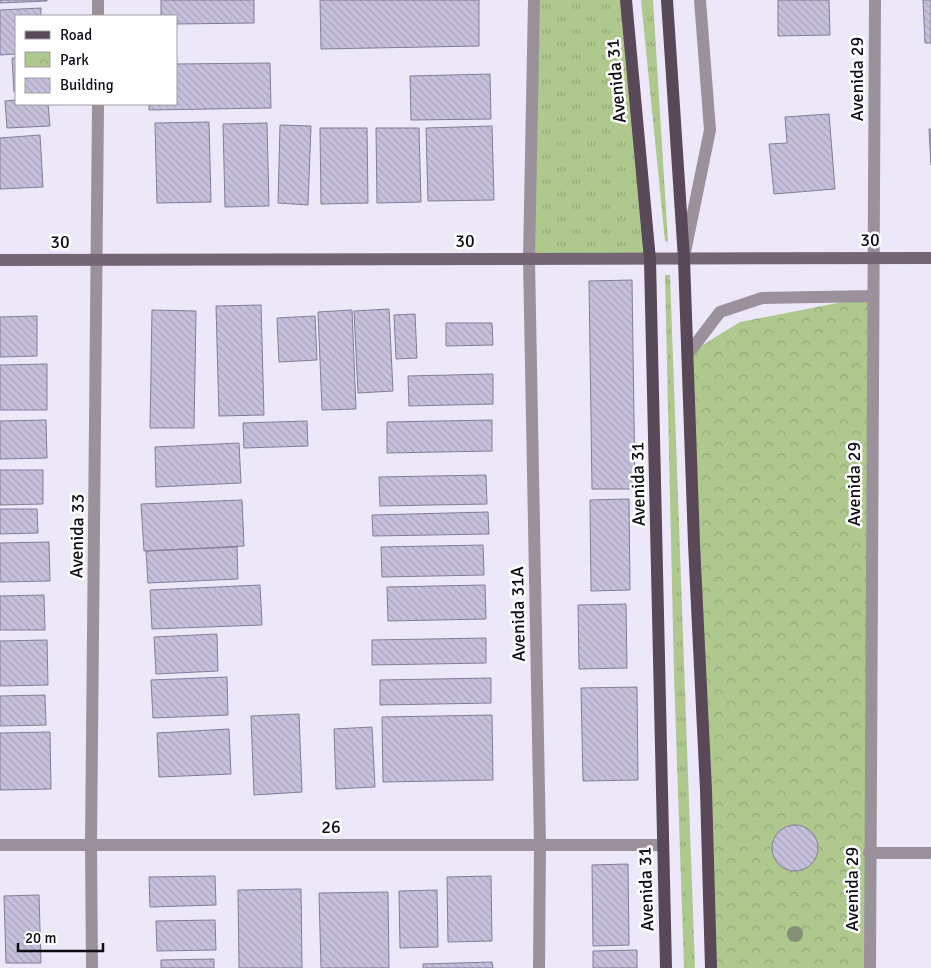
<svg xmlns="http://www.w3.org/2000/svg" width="931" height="968" font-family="Signika,sans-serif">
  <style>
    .grass { fill: url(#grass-tufts) }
    .park { fill: url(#park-crowns) }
    .building { fill: url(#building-back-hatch); stroke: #837d97 }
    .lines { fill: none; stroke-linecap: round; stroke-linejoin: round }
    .street { stroke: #9b919a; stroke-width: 12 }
    .secondary { stroke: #756674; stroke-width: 12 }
    .primary { stroke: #594858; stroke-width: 12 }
    .tree { fill: #858f77 }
    .labels { text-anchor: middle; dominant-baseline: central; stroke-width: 5; stroke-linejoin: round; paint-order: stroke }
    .street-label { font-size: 18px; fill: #0e0b15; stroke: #fff }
  </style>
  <defs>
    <pattern id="grass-tufts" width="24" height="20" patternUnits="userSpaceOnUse" patternTransform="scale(1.25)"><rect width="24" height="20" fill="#aec88e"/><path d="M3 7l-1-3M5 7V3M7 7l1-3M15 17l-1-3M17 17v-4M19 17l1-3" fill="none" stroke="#94aa7a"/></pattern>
    <pattern id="park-crowns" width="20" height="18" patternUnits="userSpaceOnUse" patternTransform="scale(1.25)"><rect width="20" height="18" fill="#aec88e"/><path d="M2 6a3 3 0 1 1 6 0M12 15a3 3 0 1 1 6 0" fill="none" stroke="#94aa7a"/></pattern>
    <pattern id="building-back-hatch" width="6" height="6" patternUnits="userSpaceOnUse" patternTransform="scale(1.25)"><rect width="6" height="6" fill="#c7c0dd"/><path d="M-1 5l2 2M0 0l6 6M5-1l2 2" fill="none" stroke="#aaa4bd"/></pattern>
  </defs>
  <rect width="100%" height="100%" fill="#ece8fa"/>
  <path class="grass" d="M534,0h92l24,260 -121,-1z
    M641,0h12l15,242 -3,-1z
    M665,275h5l25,693h-11l-10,-293z"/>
  <path class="park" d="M873,296l-3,672h-159l-23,-614 52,-32z"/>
  <path class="building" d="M0,0h47v1l-47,2z
    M161,0h93v23l-78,1v-8h-15z
    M320,0h159v46l-158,3z
    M778,0h51l1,35 -52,1z
    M923,0h8v43h-6z
    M41,8v8h-25v38l-16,1v-45z
    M12,58h4v34h-2z
    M270,63l1,45 -122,2v-6h27v-40z
    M490,74l1,45 -80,1 -1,-44z
    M16,100v4h32l2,22 -43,2 -2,-27z
    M829,114l6,75 -61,5 -5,-50 18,-1 -2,-26z
    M209,122l2,80 -54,1 -2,-80z
    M267,123l2,83 -44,1 -2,-83z
    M280,125l31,1 -3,79 -30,-2z
    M492,126l2,74 -66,1 -2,-73z
    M320,128h47l1,75 -47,1z
    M376,128h43l2,74 -44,1z
    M929,129h2v36z
    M40,135l3,52 -43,2v-51z
    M632,280l3,209h-43l-3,-208z
    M261,305l3,110 -45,1 -3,-110z
    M389,309l4,82 -35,2 -4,-82z
    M152,310l44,1 -2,117h-44z
    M352,310l4,99 -34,1 -4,-98z
    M415,314l2,44 -21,1 -2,-44z
    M37,316v40l-37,1v-40z
    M315,316l2,44 -38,2 -2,-44z
    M446,323h46l1,22 -47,1z
    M47,364v46h-47v-45z
    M493,374v30l-84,2 -1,-30z
    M46,420l1,38 -47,1v-38z
    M492,420v31l-105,2v-31z
    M307,421l1,25 -64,2 -1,-25z
    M239,443l2,40 -85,4 -1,-40z
    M0,470h43v34l-43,1z
    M486,475l1,29 -107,2 -1,-29z
    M629,499l1,91 -39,1 -1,-91z
    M242,500l2,46 -100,5 -3,-47z
    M0,509h37l1,24 -38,1z
    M488,512l1,22 -116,2 -1,-21z
    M49,542l1,39 -50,1v-39z
    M483,545l1,30 -102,2 -1,-30z
    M237,547l1,32 -90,4 -2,-32z
    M260,585l2,40 -110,4 -2,-39z
    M485,585l1,34 -98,2 -1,-34z
    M44,595l1,35h-45v-34z
    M626,604l1,64 -48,1 -1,-64z
    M217,634l1,37 -62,3 -2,-37z
    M486,638v25l-114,2v-25z
    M47,640l1,45 -48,1v-45z
    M227,677l1,38 -75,3 -2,-38z
    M491,678v25l-111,2v-25z
    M637,687l1,93 -55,1 -2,-93z
    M45,695l1,30 -46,1v-30z
    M299,714l3,78 -48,3 -3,-79z
    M492,715l1,65 -110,2 -1,-65z
    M372,727l3,60 -39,2 -2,-60z
    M229,729l2,45 -72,3 -2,-44z
    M50,732l1,57 -51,1v-57z
    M772 848a23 23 0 1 1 46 0a23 23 0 1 1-46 0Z
    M628,864l1,81 -36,1 -1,-81z
    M215,876l1,29 -66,2 -1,-30z
    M491,876l1,65 -44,1 -1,-65z
    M301,889l1,79h-63l-1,-78z
    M437,890l1,57 -38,1 -1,-57z
    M388,892l1,76h-68l-2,-75z
    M39,895l2,68h-35l-2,-67z
    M215,920l1,30 -59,1 -1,-30z
    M637,950v18h-44v-17z
    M214,959v9h-53v-8z
    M492,962l1,6h-70v-4z"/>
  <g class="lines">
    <path class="street" d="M98,0v16
      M534,0l-5,259 11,585 -1,124
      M685,252l25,-122 -10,-130
      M688,354l32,-42 42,-14 111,-2
      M0,845h663
      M869,853h62
      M92,968l-1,-123 7,-741
      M870,968l5,-968"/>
    <path class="secondary" d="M0,260l931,-2"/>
    <path class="primary" d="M626,0l24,260 16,708
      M667,0l17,259 10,285 12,246 5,178"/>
  </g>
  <circle class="tree" cx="795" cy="934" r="8"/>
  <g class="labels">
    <g class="street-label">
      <text transform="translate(857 79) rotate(-90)">Avenida 29</text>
      <text transform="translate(616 81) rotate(-95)">Avenida 31</text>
      <text x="870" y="240">30</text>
      <text x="465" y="241">30</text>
      <text x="60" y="242">30</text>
      <text transform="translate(638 484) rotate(-91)">Avenida 31</text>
      <text transform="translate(854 484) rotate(-90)">Avenida 29</text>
      <text transform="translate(77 536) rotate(-89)">Avenida 33</text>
      <text transform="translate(518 614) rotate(-91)">Avenida 31A</text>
      <text x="331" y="827">26</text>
      <text transform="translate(646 889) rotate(-92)">Avenida 31</text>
      <text transform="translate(852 889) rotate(-90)">Avenida 29</text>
    </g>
  </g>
  <rect x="15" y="15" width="162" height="90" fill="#ffffff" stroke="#9f9da1"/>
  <rect x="25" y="31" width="25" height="8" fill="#594858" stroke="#9f9da1"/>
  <text x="60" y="40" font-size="15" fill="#0e0b15">Road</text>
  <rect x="25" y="52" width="25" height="15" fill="url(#park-crowns)" stroke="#9f9da1"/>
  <text x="60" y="65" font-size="15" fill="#0e0b15">Park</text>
  <rect x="25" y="78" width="25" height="15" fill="url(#building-back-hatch)" stroke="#9f9da1"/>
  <text x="60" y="90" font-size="15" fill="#0e0b15">Building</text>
  <path d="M18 943v8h85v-8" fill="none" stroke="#0e0b15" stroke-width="2.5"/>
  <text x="25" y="943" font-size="15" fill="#0e0b15" stroke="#ffffff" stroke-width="4" paint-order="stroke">20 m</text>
</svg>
